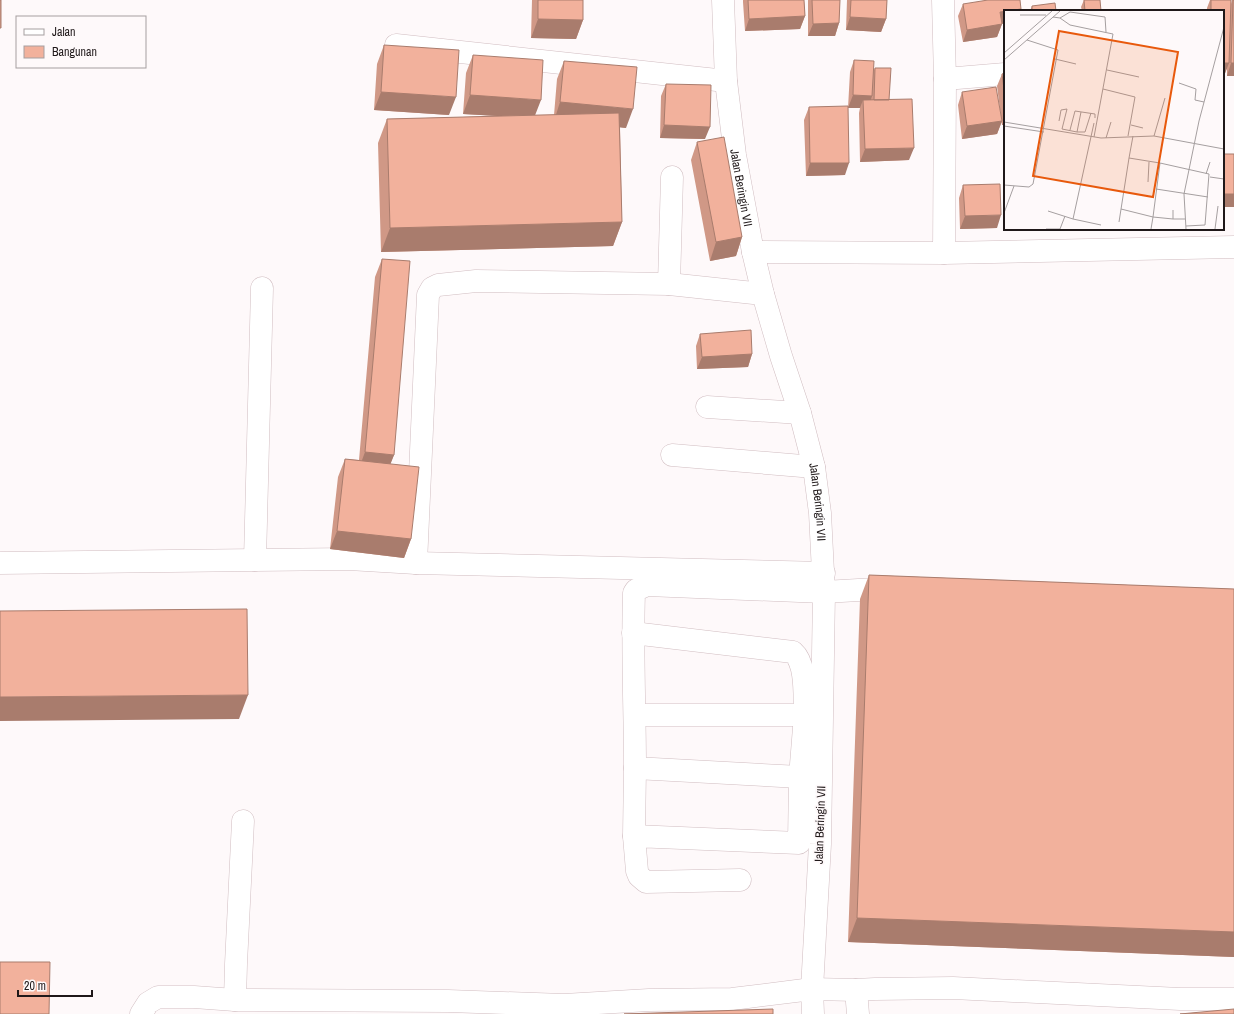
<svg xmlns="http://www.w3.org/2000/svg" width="1234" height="1014" font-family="'Archivo Narrow',sans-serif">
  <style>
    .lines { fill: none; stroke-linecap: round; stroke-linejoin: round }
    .minor-casing { stroke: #d1bdc1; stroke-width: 23 }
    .minor { stroke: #fff; stroke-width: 22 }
    .wall { fill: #d09886 }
    .shaded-wall { fill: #a97c6d }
    .building { fill: #f2b19c; stroke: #a97c6d }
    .labels { text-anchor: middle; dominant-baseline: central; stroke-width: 3.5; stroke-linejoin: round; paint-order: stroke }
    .street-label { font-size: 12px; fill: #1f1819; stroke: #fef9fa }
    .inset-road { fill: none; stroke: #a59fa0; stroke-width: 1 }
    .view { fill: #e8590c; fill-opacity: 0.15; stroke: #e8590c; stroke-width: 2 }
    .inset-edge { fill: none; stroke: #1f1819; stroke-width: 2 }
  </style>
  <rect width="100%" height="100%" fill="#fef9fa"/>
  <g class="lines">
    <defs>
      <g id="minor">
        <path id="s1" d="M723,0l3,81 9,74 18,97 10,42 18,62 19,57 14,54 6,46 4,79 -4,252 -8,145 1,25"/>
        <path d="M396,45l330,36"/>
        <path d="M945,79l60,-5"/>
        <path d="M753,252l191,1 1,-174 -2,-79"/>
        <path d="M944,253l290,-6"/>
        <path d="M669,284l3,-107"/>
        <path d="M707,407l93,6"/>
        <path d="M672,455l142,12"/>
        <path d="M255,560l7,-272"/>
        <path d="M0,563l349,-4 67,4 408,10"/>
        <path d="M416,563l12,-268 4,-7 6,-3 38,-4 193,3 94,10"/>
        <path d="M633,633l160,19c14,12 11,45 12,63h-170"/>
        <path d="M800,777l-165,-9c0,-58 -3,-116 -1,-175l2,-3 11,-5 177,7 69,-4"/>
        <path d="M634,836l1,-68"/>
        <path d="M740,880l-94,2 -7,-6 -2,-5 -3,-35 165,7 1,-66 5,-62"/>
        <path d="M856,990l2,24"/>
        <path d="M235,1000l1,-36 7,-143"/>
        <path d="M141,1014l7,-11 10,-6h36l41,3 213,1 116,4 85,-5 83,-1 80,-10 44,1 19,-1 78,-1 227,11h54"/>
      </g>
    </defs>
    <use href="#minor" class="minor-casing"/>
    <use href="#minor" class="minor"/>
  </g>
  <path class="wall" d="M532,0h51v20l-7,19 -45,-1z
    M743,0h61l1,16 -5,13 -55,2 -2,-29z
    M808,0h32l-1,23 -4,13h-27z
    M847,0h40l-1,19 -5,13 -35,-2z
    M1084,0l17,11h-19l-1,-4z
    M1210,0h21v4l1,-4h2v76h-7v-8l-3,8 -1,-65h-16v-3z
    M963,4l42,7v12l-3,1 -5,13 -34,5 -5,-26z
    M1032,6l24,5h-26z
    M384,45l65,70 -75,-5 3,-46z
    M473,55l62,60h19l3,-36 7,-18 62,67 -6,-1 2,95 -9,24 -232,6 -3,-109 9,-24 113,-3 -37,-2 3,-41z
    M854,60l19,12 2,-4 14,32 20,60 -49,2 -1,-49 1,-5h-12l2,-36z
    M1005,73v52h-3l-5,-39 5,-12z
    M666,84l39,55 -45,-1 1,-42z
    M962,92l40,29 -5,13 -35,5 -4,-34z
    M809,107l36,68 -39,1 -2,-56z
    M697,142l45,95 -6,19 -26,5 -19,-101z
    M963,185l34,43 -37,1 -1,-31z
    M382,259l12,196 -4,9 21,75 -7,19 -74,-9 8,-72 7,-18 14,1 16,-183z
    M700,334l52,20 -4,13 -51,2 -1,-23z
    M869,575l365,14v368l-386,-15 12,-343z"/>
  <path class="shaded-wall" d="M1021,9v2h-14z
    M1005,11v12l-10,2 5,-13z
    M805,16l-5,13 -55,2 4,-12z
    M850,17l36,2 -5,13 -35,-2z
    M538,19l45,1 -7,19 -45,-1z
    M839,23l-4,13h-27l5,-12z
    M1002,24l-5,13 -34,5 4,-12z
    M1223,63h6l-5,13h-1z
    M1231,63h3v13h-7z
    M381,92l75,5 -7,18 -75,-5z
    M470,95l71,5 -7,18 -71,-4z
    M853,95l19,1 -4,13 -5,-9 -3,8h-12z
    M560,102l73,7 -7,19 -72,-7z
    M1005,118v7h-3z
    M1002,121l-5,13 -35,5 5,-13z
    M664,125l46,2 -5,12 -45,-1z
    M914,148l-5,12 -49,2 5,-13z
    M810,163h39l-4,12 -39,1z
    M1223,194h11v13h-11z
    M1001,215l-4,13 -37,1 5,-13z
    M622,222l-9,24 -232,6 9,-24z
    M742,237l-6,19 -26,5 6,-19z
    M752,354l-4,13 -51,2 5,-12z
    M365,452l29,3 -7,18 -29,-2z
    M337,531l74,8 -7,19 -74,-9z
    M248,695l-9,24 -239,2v-24z
    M857,918l377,14v25l-386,-15z"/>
  <path class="building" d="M0,0h1v28h-1z
    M538,0h45v20l-45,-1z
    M748,0h56l1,16 -56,3z
    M812,0h28l-1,23 -26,1z
    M851,0h36l-1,19 -36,-2z
    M988,0h32l1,9 -21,3 2,12 -35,6 -4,-26z
    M1084,0h16l1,11h-16z
    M1211,0h20l-2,63h-6v-52h-12z
    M1233,0h1v63h-3z
    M1055,3l1,8h-24v-5z
    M384,45l75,5 -3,47 -75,-5z
    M473,55l70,5 -2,40 -71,-5z
    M854,60l20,1 -2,35 -19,-1z
    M564,61l73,6 -4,42 -73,-7z
    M875,68h16l-2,32h-15z
    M1005,73v24l-3,-23z
    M666,84l45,1 -1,42 -46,-2z
    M996,87l6,34 -35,5 -5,-34z
    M912,99l2,49 -49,1 -2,-49z
    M848,106l1,57h-39l-1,-56z
    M619,113l3,109 -232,6 -3,-109z
    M724,137l18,100 -26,5 -19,-100z
    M1223,154h11v40h-11z
    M1000,184l1,31 -36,1 -2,-31z
    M382,259l28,2 -16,194 -29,-3z
    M751,330l1,24 -50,3 -2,-23z
    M345,459l74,8 -8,72 -74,-8z
    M869,575l365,14v343l-377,-14z
    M247,609l1,86 -248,2v-86z
    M0,962h50l-1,52h-49z
    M773,1009v5h-149z
    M1234,1009v5h-54z"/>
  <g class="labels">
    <g class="street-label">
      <text stroke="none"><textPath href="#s1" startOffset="189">Jalan Beringin VII</textPath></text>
      <text stroke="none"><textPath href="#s1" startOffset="513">Jalan Beringin VII</textPath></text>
      <text transform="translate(820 825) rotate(-88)">Jalan Beringin VII</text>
    </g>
  </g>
  <g transform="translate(1004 10)">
    <rect width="220" height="220" fill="#fef9fa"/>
    <path class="inset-road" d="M16,5h26M49,7l7,1 10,-6 35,5 1,15M56,8l10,7 43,9 -19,103M0,43l48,-42M51,49l21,5M0,50l56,-49M103,60l32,7M175,73l17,6 -1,11 9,2M99,79l32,8 -7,39M77,102l-4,20h8l6,-19M55,111l2,-11 6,-1 -5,20 15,3M0,112l97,16 53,-2 70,13M127,115l12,3M0,116l40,6M66,120l5,-19 20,3v4M129,126l-4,22 31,5M150,126l11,-38M102,128l5,-16M202,164l4,-12M206,167l14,2M144,172l1,-20M0,175l25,2 4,-3 25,-134 -31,-10M152,179l52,8M117,199l32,8 7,-54 49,11 -4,51 -19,1M169,200v9h12M44,201l25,8 28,6M0,203l10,-27M69,209l21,-96M115,212l10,-64M42,219h14l5,-13M147,219l2,-12 20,2M182,219l-2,-35 15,-73 25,-94M211,219l3,-23"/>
    <path class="view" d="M55,21l119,21 -25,145 -120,-21z"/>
    <rect width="220" height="220" class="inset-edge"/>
  </g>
  <rect x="16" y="16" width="130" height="52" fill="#fef9fa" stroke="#a59fa0"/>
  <rect x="24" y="29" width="20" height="6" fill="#ffffff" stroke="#a59fa0"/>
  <text x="52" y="36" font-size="12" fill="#1f1819">Jalan</text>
  <rect x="24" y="46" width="20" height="12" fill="#f2b19c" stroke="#a59fa0"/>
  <text x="52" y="56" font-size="12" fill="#1f1819">Bangunan</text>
  <path d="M18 990v6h74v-6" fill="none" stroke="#1f1819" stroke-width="2"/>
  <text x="24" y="990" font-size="12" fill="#1f1819" stroke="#fef9fa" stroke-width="3" paint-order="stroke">20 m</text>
</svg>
